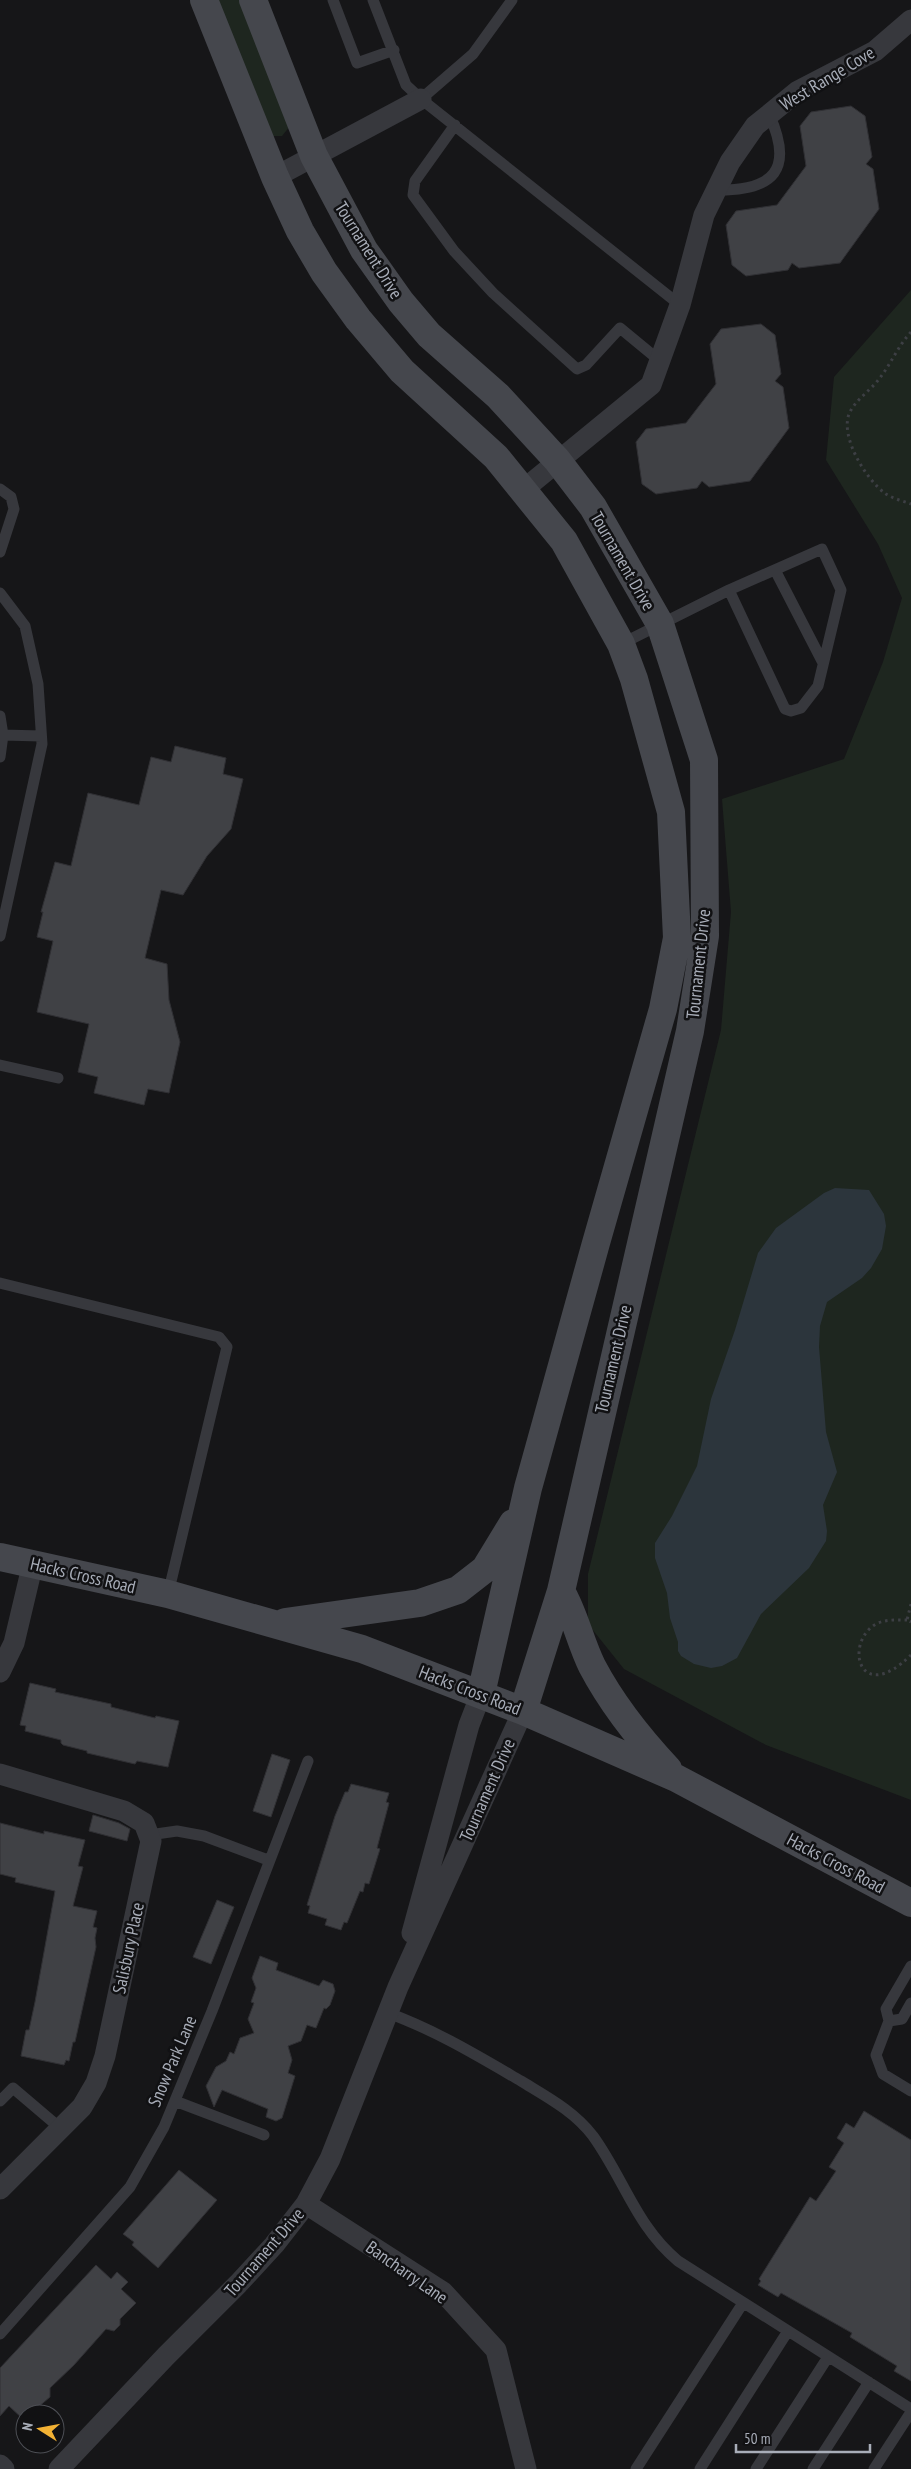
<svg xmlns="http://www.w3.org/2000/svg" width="911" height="2469" font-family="'PT Sans Narrow',sans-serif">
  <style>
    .green { fill: #1e261f }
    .water { fill: #2c353c }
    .building { fill: #404145; stroke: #303034 }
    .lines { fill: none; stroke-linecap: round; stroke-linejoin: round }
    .path { stroke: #3d3f44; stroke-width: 3; stroke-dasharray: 2.5 4; stroke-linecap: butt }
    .lane { stroke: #37383d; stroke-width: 11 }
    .street { stroke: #37383d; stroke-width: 21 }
    .secondary { stroke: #45474d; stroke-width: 28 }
    .labels { text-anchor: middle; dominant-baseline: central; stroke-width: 5; stroke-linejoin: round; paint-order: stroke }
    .street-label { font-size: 18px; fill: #a8adb8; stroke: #111113 }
  </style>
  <rect width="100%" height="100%" fill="#161618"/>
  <path class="green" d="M216,0h25l49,126 -8,10h-9z
    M911,290v1510l-145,-55 -142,-76 -36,-45v-50l133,-544 10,-118 -9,-113 122,-40 39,-97 19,-64 -24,-54 -52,-84 8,-83z"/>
  <path class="water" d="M835,1188l34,2 15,24 2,12 -4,23 -11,19 -9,10 -35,24 -7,24 -1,21 7,85 11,40 -14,33 4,26 -1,10 -17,27 -48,46 -24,44 -15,8 -11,2 -17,-4 -13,-8 -3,-5v-9l-8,-24 -3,-25 -12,-35v-15l17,-27 25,-50 14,-67 24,-69 23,-77 18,-25 48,-35z"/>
  <path class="building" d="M851,106l14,10 7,41 -6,7 7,5 6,40 -39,54 -41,5 -7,-5 -4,7 -42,6 -14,-11 -6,-40 10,-14 41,-6 29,-39 -6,-40 11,-14z
    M761,324l14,11 6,39 -6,7 8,6 6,41 -39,53 -41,6 -7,-6 -5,7 -41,6 -14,-10 -6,-42 10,-13 40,-6 30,-39 -6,-40 11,-15z
    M175,746l51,12 -3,16 20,5 -12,50 -24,27 -24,39 -22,-5 -16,68 22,6 2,36 11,42 -11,51 -21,-4 -4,16 -50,-12 4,-16 -20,-5 11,-48 -52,-12 16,-71 -16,-4 6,-25h-2l14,-50 16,4 17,-73 51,12 12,-48 20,5z
    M30,1683l26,6 -1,3 56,12v3l44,11 1,-2 23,5 -11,46 -31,-6 -2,3 -48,-11v-2l-24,-6 -2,-2v-3l-36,-9 1,-5 -6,-1z
    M272,1754l18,6 -19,57 -18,-6z
    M351,1784l38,9 -3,9 3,1 -12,45 3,1 -11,35 -4,-1 -2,9 -3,-1 -13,32 -3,-1 -3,8 -16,-5 2,-6 -19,-6 2,-7 -3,-1 28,-89 10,-24h3z
    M93,1815l26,8 11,6 -3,12 -38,-10z
    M0,1823l44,11v-3l41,9 -7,26 5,1 -10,39 24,5 -4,16 4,1 -2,10 1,9 -21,95h-2l-4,19 -3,-1 -2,5 -43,-9 5,-26h3l6,-28 20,-111 -40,-9 1,-4 -16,-4z
    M217,1900l17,7 -23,57 -18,-7z
    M260,1956l18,7 -2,7 8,3 35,13 4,-6 10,4 2,7 -5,14 -4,4 -2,-1 -8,20 -9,-3 -6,16 -13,5 4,14 -4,13 7,3 -13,42 -6,3 -10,-4 2,-8 -46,-19 -8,17 -8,-21 10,-19 10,-6 4,-9 4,2 6,-16 14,-5 -6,-14 6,-16 -3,-1 5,-14 -4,-10z
    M864,2111l47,29v241l-17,-10 3,-5 -47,-29 2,-4 -71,-40 -3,4 -20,-12 3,-4 -2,-2 51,-82 6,4 20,-30 -7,-4 15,-24 -7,-5 9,-15 8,5z
    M179,2170l38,30 -59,68 -26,-23 2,-3 -11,-8z
    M96,2265l15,14 6,-7 11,10 -7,7 15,14 -16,16v6l-6,6 -8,-2 -32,36 -24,23v9l-20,17h-5l-1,6 -15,-14 -9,10v-48z"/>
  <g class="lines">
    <path class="path" d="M911,332c-13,14 -20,32 -32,47 -9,12 -24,21 -30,35 -9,24 18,67 37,80 8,5 17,7 25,10
      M911,1604l-4,16 4,2
      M907,1620c-10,0 -21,-1 -31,4 -32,18 -18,83 35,31"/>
    <path class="lane" d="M333,0l24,63 37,-13
      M373,0l33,85 15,14 259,206
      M421,99l52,-45 39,-54
      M455,125l-40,56 -2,14 41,56 39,42 84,76 9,-4 34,-37 40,33
      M716,190c59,1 78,-21 53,-76
      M0,489l11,8 3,12 -14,43
      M775,570l47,91
      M0,593l25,33 13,58 4,60 -42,192
      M621,644l108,-54 93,-41 19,41 -23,96 -17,22 -10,3 -6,-2 -56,-119
      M0,716l3,19 -3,22
      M3,735l38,1
      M0,1065l58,13
      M0,1283l219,54 8,10 -59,247
      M149,1835l28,-4 27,5 64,24
      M911,1966l-25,43 3,12 -13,34 7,19 28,17
      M388,2013c47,17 90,43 133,68 26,16 53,30 72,55 31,43 43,90 85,125l233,148
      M889,2021l13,-2 9,-16
      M0,2101l13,-13 47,40
      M175,2101l89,34
      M0,2334l130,-147 34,-60 48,-116 96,-250
      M636,2469l107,-166
      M700,2469l88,-138
      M756,2469l72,-112
      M813,2469l56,-87
      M874,2469l37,-57"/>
    <path class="street" d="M275,177l146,-78
      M523,490l128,-105 29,-80 24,-90 26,-53 25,-36 43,-35 77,-40 36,-31
      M0,1672l14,-29 19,-80
      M0,1774l124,37 20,12 7,18 -46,215 -9,27 -14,24 -82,82
      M412,1933l57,-208 12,-31
      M306,2204l137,88 53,58 30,119
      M0,2465l4,4
      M59,2469l107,-113 72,-72 36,-39 32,-41 24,-45 68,-172 125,-276"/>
    <path class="secondary" d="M204,0l71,177 25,54 24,41 34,47 44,52 94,86 68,84 57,103 13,35 37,133 6,126 -14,71 -67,234 -68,245 -47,206
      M253,0l61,156 50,94 37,52 28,33 69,61 59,64 36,47 67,117 44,136 1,176 -15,95 -129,560 -38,120
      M0,1557l168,37 194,55 161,62 153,67 235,125
      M561,1591c14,24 19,51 31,75 20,38 47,72 76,103
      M285,1622l135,-19 38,-13 27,-21 28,-46"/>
  </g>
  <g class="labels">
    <g class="street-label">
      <text transform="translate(827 78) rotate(-31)">West Range Cove</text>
      <text transform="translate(369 250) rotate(58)">Tournament Drive</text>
      <text transform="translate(623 561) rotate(60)">Tournament Drive</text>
      <text transform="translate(698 964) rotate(-84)">Tournament Drive</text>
      <text transform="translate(613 1359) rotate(-77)">Tournament Drive</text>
      <text transform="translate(83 1575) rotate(13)">Hacks Cross Road</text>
      <text transform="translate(470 1690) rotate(21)">Hacks Cross Road</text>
      <text transform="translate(487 1790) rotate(-66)">Tournament Drive</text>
      <text transform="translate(836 1863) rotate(28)">Hacks Cross Road</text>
      <text transform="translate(128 1948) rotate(-78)">Salisbury Place</text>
      <text transform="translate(172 2061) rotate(-67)">Snow Park Lane</text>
      <text transform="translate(264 2252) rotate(-49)">Tournament Drive</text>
      <text transform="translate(407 2272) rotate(35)">Bancharry Lane</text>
    </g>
  </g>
  <g transform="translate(40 2429) rotate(281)"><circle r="24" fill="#111113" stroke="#4d4f55"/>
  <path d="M0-4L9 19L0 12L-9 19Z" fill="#f2b134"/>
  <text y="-8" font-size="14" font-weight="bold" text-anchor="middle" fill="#a8adb8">N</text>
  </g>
  <path d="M736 2444v8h134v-8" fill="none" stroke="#a8adb8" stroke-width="2.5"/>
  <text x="744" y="2444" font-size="15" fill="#a8adb8" stroke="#111113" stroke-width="4" paint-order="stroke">50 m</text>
</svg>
